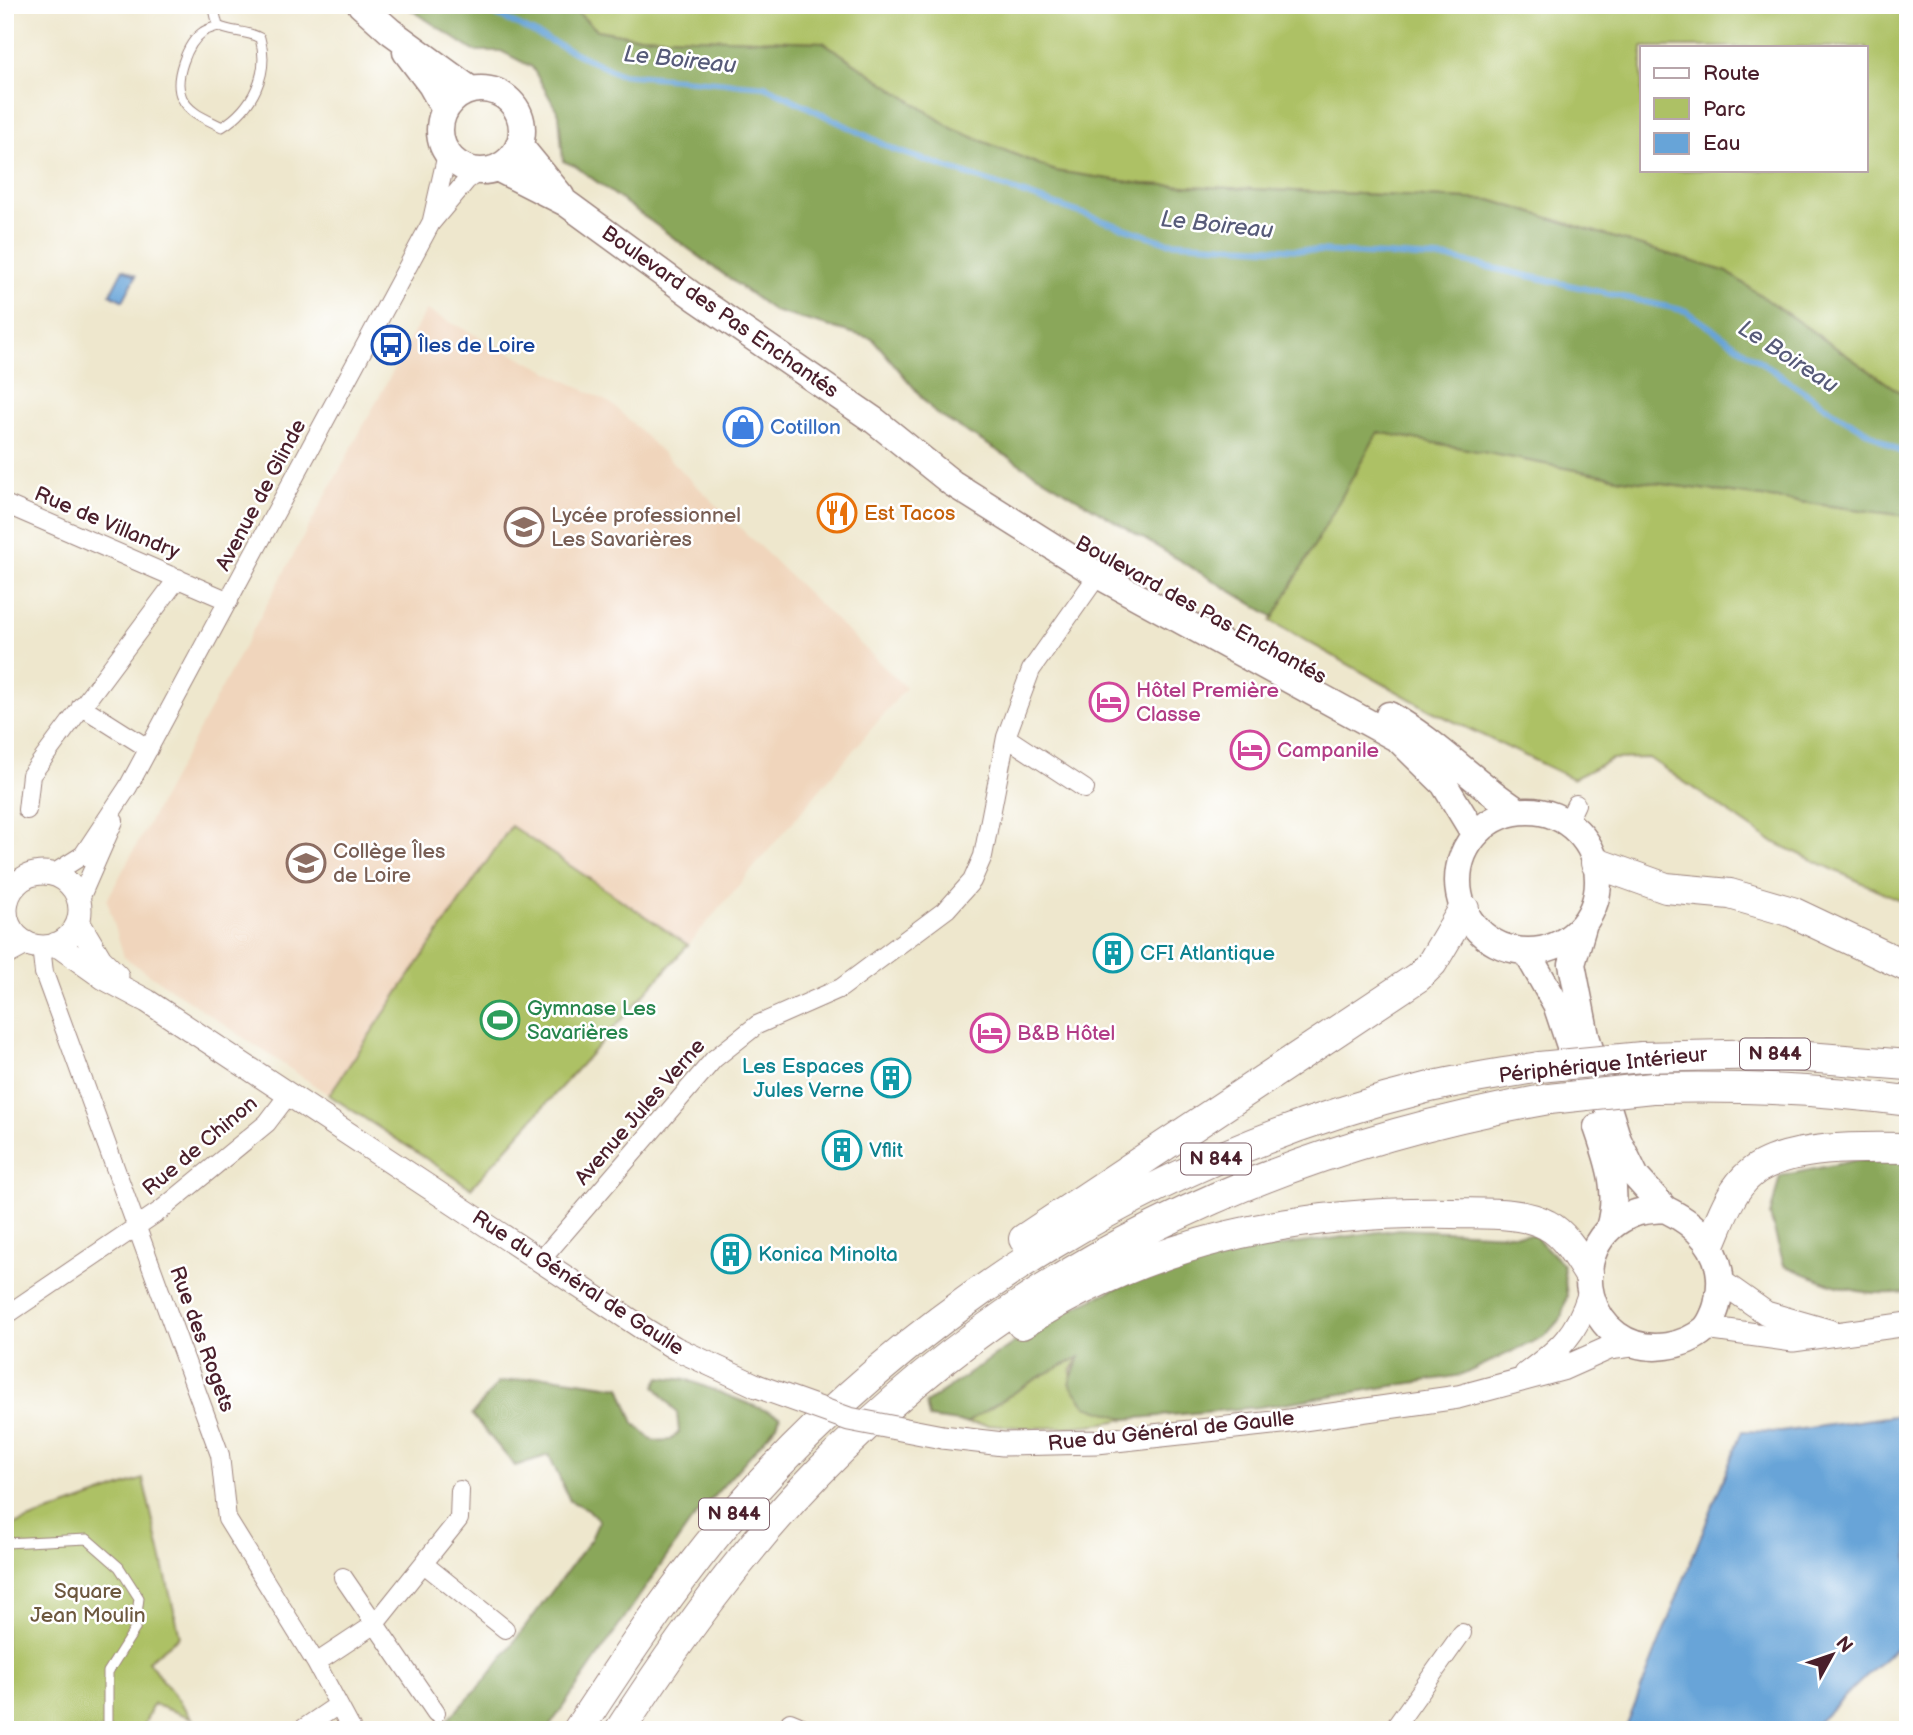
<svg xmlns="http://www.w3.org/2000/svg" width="1913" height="1735" font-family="'Balsamiq Sans',sans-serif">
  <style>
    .built { fill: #f0d5bc }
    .green { fill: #adc165; stroke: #7c7048; stroke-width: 2; fill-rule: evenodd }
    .forest { fill: #8aa75a; stroke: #6a6342; stroke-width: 2 }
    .water { fill: #67a4d8; stroke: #586282; stroke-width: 2 }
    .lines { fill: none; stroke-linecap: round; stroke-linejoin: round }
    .stream { stroke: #67a4d8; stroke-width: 6 }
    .service-casing { stroke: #9c837c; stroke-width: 11 }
    .minor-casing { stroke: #9c837c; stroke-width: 20 }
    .tertiary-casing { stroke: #9c837c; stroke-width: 25 }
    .secondary-casing { stroke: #9c837c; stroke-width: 29 }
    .trunk-casing { stroke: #9c837c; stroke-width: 32 }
    .service { stroke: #fff; stroke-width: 9 }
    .minor { stroke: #fff; stroke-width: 18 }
    .tertiary { stroke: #fff; stroke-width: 23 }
    .secondary { stroke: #fff; stroke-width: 26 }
    .trunk { stroke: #fff; stroke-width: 30 }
    .tertiary-bridge-casing { stroke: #9c837c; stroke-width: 25; stroke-linecap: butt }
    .trunk-bridge-casing { stroke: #9c837c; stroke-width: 32; stroke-linecap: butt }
    .tertiary-bridge { stroke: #fff; stroke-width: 23 }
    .trunk-bridge { stroke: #fff; stroke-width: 30 }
    .labels { text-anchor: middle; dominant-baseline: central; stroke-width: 5; stroke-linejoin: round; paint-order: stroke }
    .shield { fill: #fff; stroke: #80626b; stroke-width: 2 }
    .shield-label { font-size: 19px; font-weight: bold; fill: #4a1f2b }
    .street-label { font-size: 21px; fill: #4a1f2b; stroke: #fff }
    .transit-label { font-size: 21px; fill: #164399; stroke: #fff; text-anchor: start }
    .shop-label { font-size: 21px; fill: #366cbe; stroke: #fff; text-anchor: start }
    .food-label { font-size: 21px; fill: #c56008; stroke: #fff; text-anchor: start }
    .education-label { font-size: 21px; fill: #785e54; stroke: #fff; text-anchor: start }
    .hotel-label { font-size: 21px; fill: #b23c85; stroke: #fff; text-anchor: start }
    .culture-label { font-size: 21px; fill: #0d838f; stroke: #fff; text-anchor: start }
    .leisure-label { font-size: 21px; fill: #27864d; stroke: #fff; text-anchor: start }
    .park-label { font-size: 21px; fill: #6d583f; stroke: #fff }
    .water-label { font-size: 23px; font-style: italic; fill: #575b79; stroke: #fff }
  </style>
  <rect width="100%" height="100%" fill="#fff"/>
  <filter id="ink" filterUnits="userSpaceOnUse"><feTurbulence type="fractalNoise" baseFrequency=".0143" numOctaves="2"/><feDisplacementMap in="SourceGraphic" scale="14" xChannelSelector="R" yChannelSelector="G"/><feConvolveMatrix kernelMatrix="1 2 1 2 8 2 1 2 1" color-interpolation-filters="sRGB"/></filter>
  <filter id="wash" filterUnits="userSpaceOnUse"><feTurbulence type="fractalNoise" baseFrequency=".00686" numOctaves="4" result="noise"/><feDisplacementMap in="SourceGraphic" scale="28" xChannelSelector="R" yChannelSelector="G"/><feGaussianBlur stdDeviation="1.57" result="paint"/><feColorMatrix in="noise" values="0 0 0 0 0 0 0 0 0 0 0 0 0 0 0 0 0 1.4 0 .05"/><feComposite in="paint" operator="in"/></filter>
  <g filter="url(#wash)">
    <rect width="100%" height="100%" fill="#eee7cd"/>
    <path class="built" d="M426,310l186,94 294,284 -218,257 -177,-118 -182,268 -205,-138 -17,-57z"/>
    <path class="green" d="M569,5h1339v393l-181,-126 -236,-72 -348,-16 -88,-13 -102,-42 -130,-87 -192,-6 -34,-6zM1642,47h224v123h-224z
      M1378,432l245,47 285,37v388l-139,-64 -120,-82 -37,1 -39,20 -143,-69 -159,-89z
      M511,826l177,119 -217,243 -142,-93z
      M1081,1356l-9,13 -2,14 17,23 40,13c-60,12 -100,10 -161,4l73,-46z
      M143,1479l37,157 -32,25 44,57 -39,-14 -11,26h-137v-202z"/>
    <path class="forest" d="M404,5h165l28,25 34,6 192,6 130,87 102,42 88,13 347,16 237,72 181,126v118l-285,-37 -245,-47 -104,185 -339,-204 -62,-74 -99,-28 -199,-145 -12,-5 -4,-47 -27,-47 -31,-16h-27z
      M1857,1160l51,2v130c-49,6 -80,-8 -124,-27l-14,-49 10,-40z
      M1399,1229l135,6 29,30 4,31 -6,22 -16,18 -83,39 -203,32 -132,12 -41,-13 -17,-23 11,-26 -41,20 -73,46 -37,-5 -3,-15 121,-83 128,-59z
      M544,1376l76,11 14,36 19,18 18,-1 8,-8 -2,-19 -22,-27 5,-9 28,3 92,36 -3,9 -87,98 -143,207h-109l49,-52 104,-139 8,-18 -11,-12 -18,-8 -21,-46 -34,11 -43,-51 26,-32z"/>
    <path class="water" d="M123,269l13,7 -13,25 -13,-7z
      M1908,1414v222l-98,94h-185l117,-299 38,1z"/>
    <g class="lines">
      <path class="stream" d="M476,5l143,69 146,12 130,64 271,92 286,17 234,52 148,101 74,44"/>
    </g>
  </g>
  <g filter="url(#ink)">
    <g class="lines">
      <defs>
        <path id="service" d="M213,5l5,21c14,7 28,4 42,12 10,35 -7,70 -38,89 -15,-8 -32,-13 -40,-29 -9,-18 5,-55 21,-66 4,-3 10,-4 15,-6
          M5,1543l82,-4 32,28 20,31 -4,31 -27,43v58"/>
        <path id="minor" d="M432,220l15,-66
          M5,504l224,97
          M81,706l68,43
          M1006,737l79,52
          M27,810l4,-35 147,-197
          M1567,823l9,-19
          M53,874l30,-19 45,-68 303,-564 36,-43 13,-9
          M79,901l35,-80
          M5,929l5,-4
          M41,946l3,27 176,482 7,64 89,144 36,67
          M5,957l24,-13
          M541,1260l173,-201 43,-34 84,-37 106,-79 25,-28 11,-25 23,-119 25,-67 67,-95
          M5,1316l156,-106 106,-87 22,-29
          M424,1564l81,65
          M343,1577l93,136
          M316,1663l59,-39 84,-105 1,-29
          M790,1722l19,8
          M301,1730l37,-25
          M1393,1730l69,-97"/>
        <path id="tertiary" d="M6 910a37 37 0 1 1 74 0a37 37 0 1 1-74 0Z
          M78,922l22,37 17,17
          M56,944l48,34 43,23 500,330 28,17 82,38
          M1722,1282l44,31 63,18
          M1706,1328l87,12 115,-16
          M1526,1374c34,-25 50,-39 63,-79
          M942,1437l61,7 94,-2 185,-20 176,-25 104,-28 47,-21 23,-3"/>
        <path id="secondary" d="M361,5l29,26 81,59
          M406,52l25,33 14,25
          M440 130a41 41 0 1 1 82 0a41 41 0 1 1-82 0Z
          M519,145l42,51
          M497,168l69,35 130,95 179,123 77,62 146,92 300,164 46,45 31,51
          M1389,715c48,27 84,67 129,96
          M1458 881a70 70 0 1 1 140 0a70 70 0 1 1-140 0Z
          M1584,923l-12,41 14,72 32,104 18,37 29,32
          M1526,951l30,53 22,66
          M1597,1127c12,35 23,65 12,101
          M1665,1209c37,18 63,47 53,91 -1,8 -7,23 -13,29 -10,9 -25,15 -38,17 -81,12 -110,-102 -34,-132 9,-4 22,-4 32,-5z"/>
        <path id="trunk" d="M1596,863l70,25 64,6 62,18 116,55
          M1642,1057l127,-3 139,11
          M1652,1088c86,-2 170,1 256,13
          M1024,1239l394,-262 14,-14 32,-54
          M1711,1242c10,-23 19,-52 40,-69 34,-28 114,-26 157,-25
          M1022,1324c130,-84 278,-114 431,-111 28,1 69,-2 94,12 18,9 30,31 41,48
          M578,1730c51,-78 103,-156 164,-226 181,-204 418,-350 684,-416 37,-9 75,-14 113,-21
          M620,1730c59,-91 123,-180 199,-258 202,-207 448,-323 730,-373"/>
      </defs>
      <use href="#service" class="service-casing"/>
      <use href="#minor" class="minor-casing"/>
      <use href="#tertiary" class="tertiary-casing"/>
      <use href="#secondary" class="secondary-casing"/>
      <use href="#trunk" class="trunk-casing"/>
      <use href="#service" class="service"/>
      <use href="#minor" class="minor"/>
      <use href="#tertiary" class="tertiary"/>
      <use href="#secondary" class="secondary"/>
      <use href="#trunk" class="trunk"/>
      <defs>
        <path id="tertiary-bridge" d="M757,1386l92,33 93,18"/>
        <path id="trunk-bridge" d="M1539,1067l103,-10
          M1549,1099l103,-11"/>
      </defs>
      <use href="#tertiary-bridge" class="tertiary-bridge-casing"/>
      <use href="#trunk-bridge" class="trunk-bridge-casing"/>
      <use href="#tertiary-bridge" class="tertiary-bridge"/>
      <use href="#trunk-bridge" class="trunk-bridge"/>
    </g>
  </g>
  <defs>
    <symbol id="bus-ring" viewBox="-11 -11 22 22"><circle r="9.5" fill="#fff" stroke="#1a4fb4" stroke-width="1.5"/><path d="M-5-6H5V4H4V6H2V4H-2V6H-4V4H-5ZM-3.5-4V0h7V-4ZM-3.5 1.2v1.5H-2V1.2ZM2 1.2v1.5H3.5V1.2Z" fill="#1a4fb4"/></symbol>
    <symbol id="shop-ring" viewBox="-11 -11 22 22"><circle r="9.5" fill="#fff" stroke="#3f7fe0" stroke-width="1.5"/><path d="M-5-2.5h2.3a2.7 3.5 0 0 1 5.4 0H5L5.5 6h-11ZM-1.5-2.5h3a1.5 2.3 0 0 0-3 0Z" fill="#3f7fe0"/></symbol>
    <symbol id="restaurant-ring" viewBox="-11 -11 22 22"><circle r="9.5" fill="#fff" stroke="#e8710a" stroke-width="1.5"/><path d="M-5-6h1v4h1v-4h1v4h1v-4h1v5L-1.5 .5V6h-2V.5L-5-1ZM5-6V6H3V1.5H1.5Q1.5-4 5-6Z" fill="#e8710a"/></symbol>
    <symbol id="school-ring" viewBox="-11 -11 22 22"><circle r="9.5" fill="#fff" stroke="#8d6e63" stroke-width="1.5"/><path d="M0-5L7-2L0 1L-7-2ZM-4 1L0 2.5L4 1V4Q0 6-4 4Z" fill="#8d6e63"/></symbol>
    <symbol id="hotel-ring" viewBox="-11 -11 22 22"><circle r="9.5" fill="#fff" stroke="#d1479c" stroke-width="1.5"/><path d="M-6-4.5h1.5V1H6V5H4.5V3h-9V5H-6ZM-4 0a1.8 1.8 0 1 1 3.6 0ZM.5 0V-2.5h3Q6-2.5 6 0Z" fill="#d1479c"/></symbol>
    <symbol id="building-ring" viewBox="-11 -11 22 22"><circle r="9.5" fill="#fff" stroke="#0f9aa8" stroke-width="1.5"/><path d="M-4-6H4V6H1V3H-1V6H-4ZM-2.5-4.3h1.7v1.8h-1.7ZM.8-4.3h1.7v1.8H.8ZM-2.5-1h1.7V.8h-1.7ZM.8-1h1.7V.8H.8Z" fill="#0f9aa8"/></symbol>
    <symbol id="stadium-ring" viewBox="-11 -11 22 22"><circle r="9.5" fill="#fff" stroke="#2e9e5b" stroke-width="1.5"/><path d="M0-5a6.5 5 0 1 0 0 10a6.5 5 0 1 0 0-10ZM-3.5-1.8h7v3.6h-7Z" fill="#2e9e5b"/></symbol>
  </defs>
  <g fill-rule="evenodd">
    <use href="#bus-ring" x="369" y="323" width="44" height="44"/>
    <use href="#shop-ring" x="721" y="405" width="44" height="44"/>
    <use href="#restaurant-ring" x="815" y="491" width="44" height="44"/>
    <use href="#school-ring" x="502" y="505" width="44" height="44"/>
    <use href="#hotel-ring" x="1087" y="680" width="44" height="44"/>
    <use href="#hotel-ring" x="1228" y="728" width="44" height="44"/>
    <use href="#school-ring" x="284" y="841" width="44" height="44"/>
    <use href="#building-ring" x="1091" y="931" width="44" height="44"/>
    <use href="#stadium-ring" x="478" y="998" width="44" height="44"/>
    <use href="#hotel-ring" x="968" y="1011" width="44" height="44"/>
    <use href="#building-ring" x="869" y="1056" width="44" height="44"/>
    <use href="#building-ring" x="820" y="1128" width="44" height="44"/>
    <use href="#building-ring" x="709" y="1232" width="44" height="44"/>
  </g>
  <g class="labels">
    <g class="shield">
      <rect x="1740" y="1038.5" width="70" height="31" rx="5"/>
      <rect x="1181" y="1143.5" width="70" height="31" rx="5"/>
      <rect x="699" y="1498.5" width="70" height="31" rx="5"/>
    </g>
    <g class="shield-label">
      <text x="1775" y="1054">N 844</text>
      <text x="1216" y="1159">N 844</text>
      <text x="734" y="1514">N 844</text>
    </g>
    <g class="street-label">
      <text transform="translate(720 312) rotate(35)">Boulevard des Pas Enchantés</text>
      <text transform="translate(261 495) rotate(-62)">Avenue de Glinde</text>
      <text transform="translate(107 523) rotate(23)">Rue de Villandry</text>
      <text transform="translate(1201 610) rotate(29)">Boulevard des Pas Enchantés</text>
      <text transform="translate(1603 1065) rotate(-6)">Périphérique Intérieur</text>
      <text transform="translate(640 1112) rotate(-49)">Avenue Jules Verne</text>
      <text transform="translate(200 1146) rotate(-40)">Rue de Chinon</text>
      <text transform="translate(578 1283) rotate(33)">Rue du Général de Gaulle</text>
      <text transform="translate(202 1339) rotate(70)">Rue des Rogets</text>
      <text transform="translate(1171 1431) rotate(-6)">Rue du Général de Gaulle</text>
    </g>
    <g class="transit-label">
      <text x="418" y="345">Îles de Loire</text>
    </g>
    <g class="shop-label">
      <text x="770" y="427">Cotillon</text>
    </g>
    <g class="food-label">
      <text x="864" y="513">Est Tacos</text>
    </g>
    <g class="education-label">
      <text x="551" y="515">Lycée professionnel<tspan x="551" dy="24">Les Savarières</tspan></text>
      <text x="333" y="851">Collège Îles<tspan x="333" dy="24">de Loire</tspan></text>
    </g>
    <g class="hotel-label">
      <text x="1136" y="690">Hôtel Première<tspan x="1136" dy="24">Classe</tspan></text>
      <text x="1277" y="750">Campanile</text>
      <text x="1017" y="1033">B&amp;B Hôtel</text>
    </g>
    <g class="culture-label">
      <text x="1140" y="953">CFI Atlantique</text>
      <text x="864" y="1066" text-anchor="end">Les Espaces<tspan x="864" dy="24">Jules Verne</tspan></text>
      <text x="869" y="1150">Vflit</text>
      <text x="758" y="1254">Konica Minolta</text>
    </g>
    <g class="leisure-label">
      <text x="527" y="1008">Gymnase Les<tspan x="527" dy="24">Savarières</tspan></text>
    </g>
    <g class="park-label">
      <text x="88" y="1591">Square<tspan x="88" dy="24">Jean Moulin</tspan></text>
    </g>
    <g class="water-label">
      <text transform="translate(680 60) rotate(6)">Le Boireau</text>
      <text transform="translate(1217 225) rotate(6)">Le Boireau</text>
      <text transform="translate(1788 357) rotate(33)">Le Boireau</text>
    </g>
  </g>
  <rect width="1913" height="1735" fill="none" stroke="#fff" stroke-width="28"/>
  <rect x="1640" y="46" width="228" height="126" fill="#ffffff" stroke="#b7a5aa" stroke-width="2"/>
  <rect x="1654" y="68" width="35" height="10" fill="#ffffff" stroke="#b7a5aa" stroke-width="2"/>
  <text x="1703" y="80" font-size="21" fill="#4a1f2b">Route</text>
  <rect x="1654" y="98" width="35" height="21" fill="#adc165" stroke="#b7a5aa" stroke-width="2"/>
  <text x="1703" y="116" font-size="21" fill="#4a1f2b">Parc</text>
  <rect x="1654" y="133" width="35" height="21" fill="#67a4d8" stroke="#b7a5aa" stroke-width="2"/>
  <text x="1703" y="150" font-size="21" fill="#4a1f2b">Eau</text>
  <g transform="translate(1832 1655) rotate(50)" stroke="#ffffff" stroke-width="5" paint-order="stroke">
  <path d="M0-5L12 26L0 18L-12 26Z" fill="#4a1f2b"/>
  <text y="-10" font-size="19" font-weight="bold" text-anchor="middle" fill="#4a1f2b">N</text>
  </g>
</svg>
